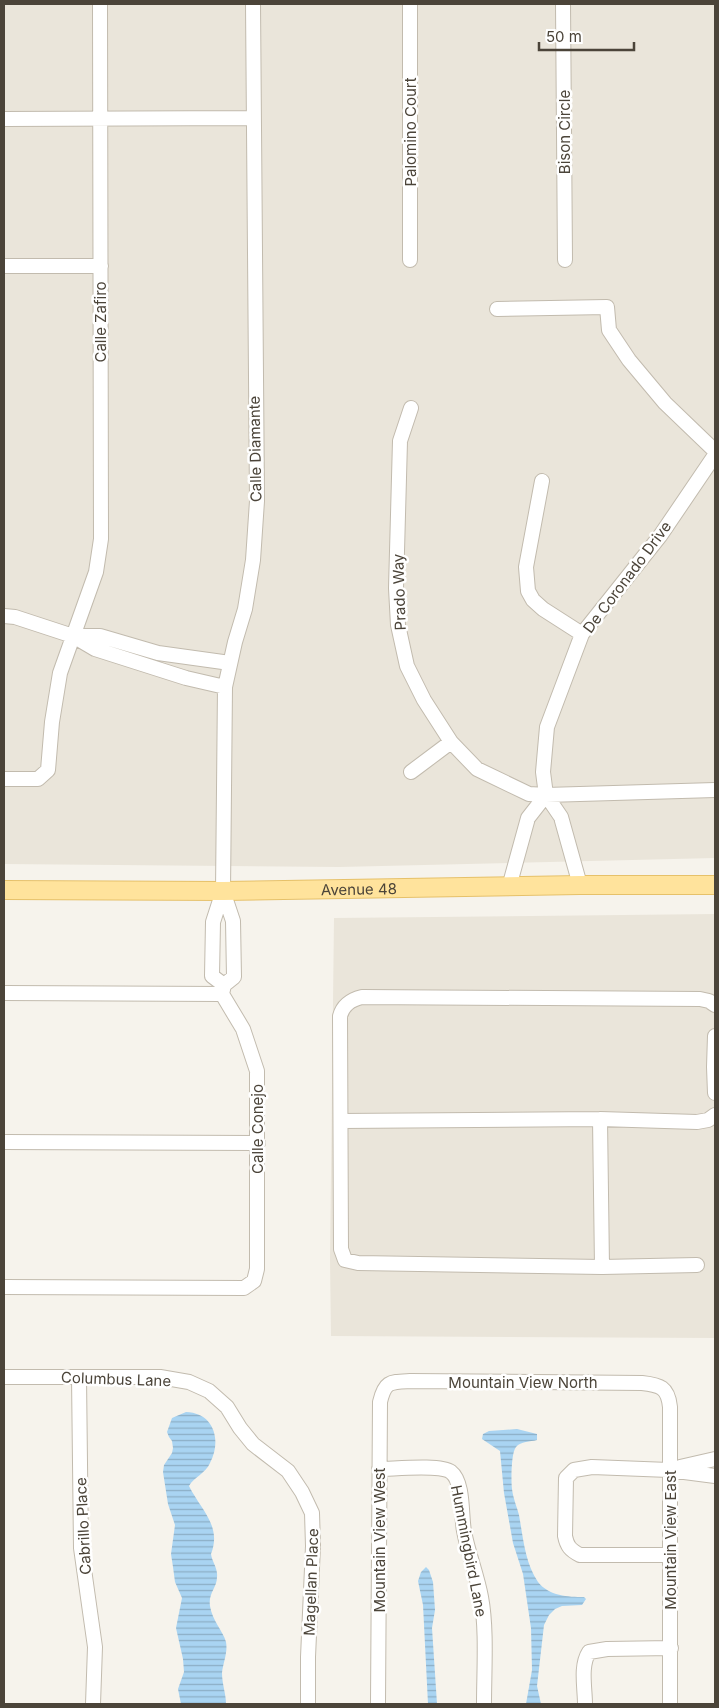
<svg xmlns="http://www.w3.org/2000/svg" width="719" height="1708" font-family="Inter,sans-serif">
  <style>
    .residential { fill: #eae5da }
    .water { fill: url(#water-rules) }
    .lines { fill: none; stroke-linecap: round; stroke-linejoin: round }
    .minor-casing { stroke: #c2bbae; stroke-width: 16 }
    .major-casing { stroke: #e6c16a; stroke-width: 20 }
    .minor { stroke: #fff; stroke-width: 14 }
    .major { stroke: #ffe39c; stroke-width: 18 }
    .labels { text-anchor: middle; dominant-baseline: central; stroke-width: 5; stroke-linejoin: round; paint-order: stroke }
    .street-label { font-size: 15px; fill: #4b4439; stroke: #fff }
  </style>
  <defs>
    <pattern id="water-rules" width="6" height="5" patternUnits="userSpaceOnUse" patternTransform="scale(1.25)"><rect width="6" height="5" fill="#a9d4f2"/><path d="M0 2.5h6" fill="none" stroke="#8caec5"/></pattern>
  </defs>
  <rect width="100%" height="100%" fill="#f6f3ec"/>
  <path class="residential" d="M4,4h711v854l-376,9 -335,-3z
    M715,914v424l-384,-2 -1,-77 4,-341z"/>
  <path class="water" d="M186,1412c28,1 36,28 24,51 -4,10 -16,14 -21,23 12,24 33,40 22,68 1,8 7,14 6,23 0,11 -9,16 -7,29 2,14 13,25 16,36 2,11 -3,21 -4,31 0,11 4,21 4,31h-45l-3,-15 6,-17 -1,-13 -7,-31 6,-30 -7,-16 -2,-15 -2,-13 4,-29 -7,-21 -5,-32 1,-7 8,-12 1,-5 -1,-7 -3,-4 -2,-5 5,-14z
    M517,1429l20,5v6c-7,2 -16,1 -21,7 -5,6 -5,34 -4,42 1,9 5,18 7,26 4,22 6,48 19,67 11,14 30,15 46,15l2,2 -4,6 -20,1 -7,3 -6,6 -5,10 -7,61 4,18h-15l6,-34 -1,-42 -8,-54 -10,-31 -9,-50 -4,-42 -18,-12 1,-5 6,-3z
    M426,1567l3,3 4,12 2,28 -3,18 5,76h-9l-5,-99 -5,-24 3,-9z"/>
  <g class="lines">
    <defs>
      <path id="minor" d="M563,4l2,256
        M4,119l249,-1
        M410,260v-256
        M4,266h97
        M497,309l110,-2 2,23 20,30 36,43 50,48
        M411,408l-11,33 -4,147 2,37 9,41 17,34 27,42 26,27 52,25 17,1 169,-5
        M542,481l-16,86 2,24 5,9 10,9 39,25
        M4,616l11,1 58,19 22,13 91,29 39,9
        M74,636h26l58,17 72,10
        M411,772l40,-30
        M4,779h34l10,-9 4,-48 8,-49 36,-101 5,-33 -1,-535
        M580,885l-19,-68 -15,-22 -3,-23 4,-45 35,-93 78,-98 55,-81
        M509,887l19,-69 18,-23
        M224,985l-12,-9 1,-54 10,-31 2,-204 10,-45 10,-33 8,-49 4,-59 -4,-497
        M4,993l218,1
        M715,1036l-1,31 1,26
        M600,1119l2,148
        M341,1121l259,-2 97,3 11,-2 7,-5
        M4,1142l254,1
        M697,1265l-95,2 -244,-4 -13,-3 -4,-11 -1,-233c3,-11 10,-16 22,-19l338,2 9,2 6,4
        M4,1287l240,1 10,-7 3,-12v-198l-14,-42 -21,-35 2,-9 10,-8 -1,-56 -10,-30
        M4,1377h156l29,5 20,9 18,16 13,21 13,16 35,27 14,21 10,21 1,33 -5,111v47
        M79,1377l2,171 14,99 -2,57
        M680,1467l35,-8
        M379,1469c15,0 61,-5 72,3 13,10 10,44 13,59 4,22 13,44 17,66 6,32 3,74 3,107
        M669,1555h-89c-10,-5 -13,-9 -15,-19l1,-58 8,-8 18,-3 77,3 46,6
        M378,1704l2,-302c5,-21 10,-20 30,-21l232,2c18,2 26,4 28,24v297
        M585,1704c0,-16 -5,-38 4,-52l18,-3 64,-1"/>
      <g id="major">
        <path id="s1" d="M4,890l219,1 357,-6h135"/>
      </g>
    </defs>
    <use href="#minor" class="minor-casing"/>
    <use href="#major" class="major-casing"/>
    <use href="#minor" class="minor"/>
    <use href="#major" class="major"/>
  </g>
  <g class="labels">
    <g class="street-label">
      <text transform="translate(410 132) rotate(-90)">Palomino Court</text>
      <text transform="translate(564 132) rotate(-90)">Bison Circle</text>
      <text transform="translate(100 322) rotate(-90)">Calle Zafiro</text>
      <text transform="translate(255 449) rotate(-91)">Calle Diamante</text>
      <text transform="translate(627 577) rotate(-53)">De Coronado Drive</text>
      <text transform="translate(399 592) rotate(-92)">Prado Way</text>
      <text stroke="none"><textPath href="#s1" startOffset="355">Avenue 48</textPath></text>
      <text transform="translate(257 1129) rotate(-90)">Calle Conejo</text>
      <text transform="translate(116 1379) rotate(2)">Columbus Lane</text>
      <text x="523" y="1382">Mountain View North</text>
      <text transform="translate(83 1526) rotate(-93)">Cabrillo Place</text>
      <text transform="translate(379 1540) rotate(-90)">Mountain View West</text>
      <text transform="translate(670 1540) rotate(-90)">Mountain View East</text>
      <text transform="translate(469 1551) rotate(79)">Hummingbird Lane</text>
      <text transform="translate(311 1582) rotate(-88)">Magellan Place</text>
    </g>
  </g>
  <rect width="719" height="1708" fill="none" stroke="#4b4439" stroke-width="10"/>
  <path d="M539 42v8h95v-8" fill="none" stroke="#4b4439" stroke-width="2.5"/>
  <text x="546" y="42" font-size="15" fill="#4b4439" stroke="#ffffff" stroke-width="4" paint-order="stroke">50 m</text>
</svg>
